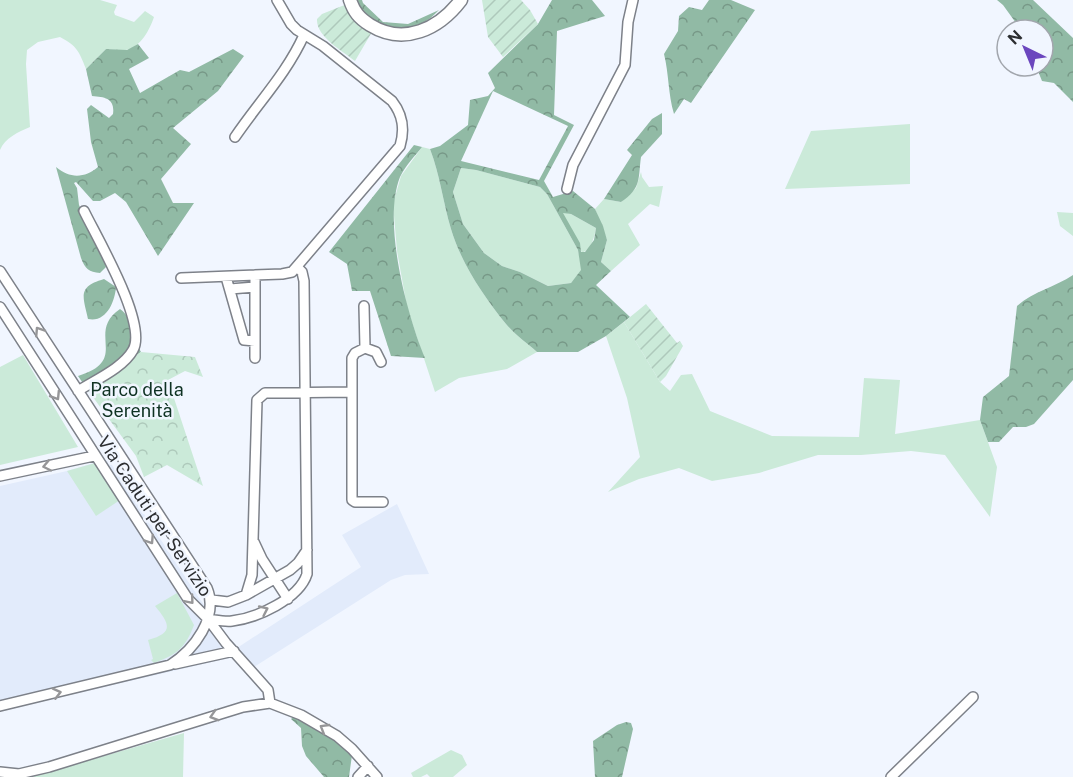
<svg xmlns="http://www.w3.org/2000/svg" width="1073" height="777" font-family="'Public Sans',sans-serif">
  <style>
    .built { fill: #e2ebfb }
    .grass { fill: #cbead9 }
    .forest { fill: url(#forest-crowns); fill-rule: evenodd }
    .park { fill: url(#park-crowns) }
    .garden { fill: url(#garden-furrows) }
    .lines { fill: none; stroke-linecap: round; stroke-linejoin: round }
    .minor-casing { stroke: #7d8189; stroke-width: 12 }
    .tertiary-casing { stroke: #7d8189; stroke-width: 15 }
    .minor { stroke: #fff; stroke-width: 9 }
    .tertiary { stroke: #fff; stroke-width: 12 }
    .oneway { stroke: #969698 }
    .labels { text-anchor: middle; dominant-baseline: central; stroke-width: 5; stroke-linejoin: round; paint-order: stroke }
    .park-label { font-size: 18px; fill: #0f3223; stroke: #f1f6ff }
    .street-label { font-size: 18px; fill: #2c2e31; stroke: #f1f6ff }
  </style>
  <defs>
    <pattern id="forest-crowns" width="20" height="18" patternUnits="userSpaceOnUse" patternTransform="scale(1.5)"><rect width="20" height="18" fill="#91baa5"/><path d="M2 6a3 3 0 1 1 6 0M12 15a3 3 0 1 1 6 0" fill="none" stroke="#779887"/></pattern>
    <pattern id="park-crowns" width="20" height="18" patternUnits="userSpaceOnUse" patternTransform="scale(1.5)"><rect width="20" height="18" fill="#cbead9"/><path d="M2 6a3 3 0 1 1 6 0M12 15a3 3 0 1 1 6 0" fill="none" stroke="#aec9bb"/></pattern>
    <pattern id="garden-furrows" width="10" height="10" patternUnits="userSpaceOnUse" patternTransform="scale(1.5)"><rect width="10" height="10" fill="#cbead9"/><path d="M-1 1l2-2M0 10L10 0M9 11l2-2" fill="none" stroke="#aec9bb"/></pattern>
  </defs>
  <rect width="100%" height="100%" fill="#f1f6ff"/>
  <path class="built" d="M108,459l91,139 38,50 124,-81 -19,-32 55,-31 32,70 -24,1 -14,5 -137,87 -12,-12 -242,56v-225l67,-15z"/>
  <path class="grass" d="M0,0h100l17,5 -3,7 1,3 19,7 11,-11 9,6c-4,12 -13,30 -28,33 -6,1 -14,-1 -20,-1l-20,20c-7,-18 -9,-23 -26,-32l-22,5 -11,8 -1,14 4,63c-12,5 -25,11 -30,23z
    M910,124v60l-125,5 26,-58z
    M422,147l8,2c10,26 13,53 21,80 10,34 33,68 55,95 9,11 21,19 31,28l-30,17 -48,9 -24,14 -28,-85 -10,-56 -4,-47 8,-28z
    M461,168l15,2 64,17 7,7 31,56 4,20 -11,13 -23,3 -28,-14 -18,-6 -18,-13 -21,-29 -10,-32z
    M641,172l1,5 7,10 14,-1 -4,21 -9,-3 -22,20 12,21 -29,26 -10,-9 6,-22 -12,-31 9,-10 17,3 15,-14z
    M562,212l9,2 25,14c-2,10 -4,20 -14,25z
    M1057,212l16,1v23l-13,-10z
    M624,322l36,60 10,9 11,-16 11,-1 18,37 62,25 87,1 5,-59 36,2 -5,54 85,-14 17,47 -7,50 -45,-62 -34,-4 -50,4h-43l-59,18 -47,8 -33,-13 -40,11 -31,13 32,-35 -13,-59 -21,-62z
    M23,355l55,92 -78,18v-98z
    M95,463l25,37 -24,16 -29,-45z
    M177,593l17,32c-9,24 -18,30 -40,38l-3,-3 2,-1 -5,-19c26,-7 22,-16 7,-34z
    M184,733l-1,44h-152z
    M451,750l11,5 5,10 -14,12h-23l-3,-3 -6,3h-8l-2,-4z"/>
  <path class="forest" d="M354,0h8l1,3 20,19 25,2 31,-14c-4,4 -10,10 -15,12 -28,14 -55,2 -70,-22z
    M552,0h40l13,16 -48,15 -3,84 20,10 -30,56 9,16 20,-6 22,18 8,17 4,14 -6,22 10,9 -15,14 34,32 -24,19 -28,16h-41c-10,-9 -22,-17 -31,-28 -22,-27 -45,-61 -55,-95 -8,-27 -11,-54 -21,-80l10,-3 28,-21 2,-25 18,-4 7,-8 -7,-15 50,-49zM493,91l75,35 -29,54 -78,-19zM461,168l15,2 64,17 7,7 31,56 3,20 -10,13 -23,3 -28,-14 -18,-6 -18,-13 -21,-29 -10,-32zM563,213l8,1 25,14 -2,12 -9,12h-4l-1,-9z
    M709,0h22l24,10 -64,93 -7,-4 -10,15c-6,-20 -5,-40 -10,-60l14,-23 1,-15 10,-9 13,3z
    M997,0h36l40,38v64l-19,-19 -12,-2 -6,-15h7v-36h-22l-18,-25z
    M138,44l11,14 -20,11 11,24 40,-23 9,2 44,-23 11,7 -26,35 -45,37 18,16 -30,35 12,24h21l-36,53 -32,-54 -11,-9 -15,8h-7l-17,-19 -2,1 3,5 2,17 25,54 2,8 -6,6c-11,-1 -15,-4 -19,-15l-25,-91c14,12 29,11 42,0l-7,-25 -4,-33 4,-4 18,13 4,-4c2,-15 -7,-17 -21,-18l-6,-27 20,-20 21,1z
    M662,113v21l-21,23c-3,21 1,31 -20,45l-17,-3 28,-44 -5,-5 25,-31z
    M414,145l8,2c-7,9 -17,19 -22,30 -18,45 7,138 25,181l-34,-2 -21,-65h-18l-5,-27 -18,-12z
    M1073,275v105l-39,44 -8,3h-13l-14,15h-11l-8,-22 3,-23 26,-21 8,-70c17,-15 38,-19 56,-31z
    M104,279l12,8c-1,15 -10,36 -28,32 -5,-23 -11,-32 16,-40z
    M120,309c13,9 13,29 21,43l-54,37 -9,-13c53,-16 7,-43 42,-67z
    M295,715l44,26 13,14 -3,22h-25l-18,-21 -4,-10 -1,-18 -10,-9z
    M626,722l5,1 2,6 -11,48h-27l-2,-36 24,-16z"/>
  <path class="park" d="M141,352l54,5 8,20 -18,-6 -17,9 35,106 -36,-21 -23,12 -8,-21 -49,-67z"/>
  <path class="garden" d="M482,0h39l9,10 8,14 -35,33 -15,-20z
    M347,4c6,14 12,21 25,28l-17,29c-12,-10 -39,-24 -38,-42l5,-5z
    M646,304l31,39 3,-2 3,5 -17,30 -6,6 -36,-60z"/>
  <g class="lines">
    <defs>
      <path id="minor" d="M235,137c23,-34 52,-64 69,-102
        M567,189l6,-24 52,-100 3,-43 5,-22
        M0,271l207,317c12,29 -13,62 -37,77l-170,41
        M226,277l18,63 11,1
        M181,278l101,-4 10,-2 108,-126c5,-17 3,-31 -8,-45l-69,-55 -26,-16 -6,-6 -14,-24
        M230,289l25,-2
        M364,306l1,42
        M0,307l188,292 20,20 18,24 42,47 2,13
        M255,358v-83
        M381,362l-5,-10 -11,-4 -10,5 -3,5v142l3,2h28
        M78,391c17,-11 45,-23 55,-41 15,-26 -36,-112 -49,-139
        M0,476l94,-20
        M254,542l8,17 26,40
        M246,595l6,-20 5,-175 8,-7 86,-1
        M212,600l16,2 18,-7 44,-25 8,-7 9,-13
        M208,619c8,1 17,3 24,2 25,-3 67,-22 75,-47l-3,-293 -2,-9 -4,-4
        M175,664l59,-13
        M0,772l19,2 30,-7 194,-60 27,-4 31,12 36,21 15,13 25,28
        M358,777l10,-11
        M891,777l82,-80"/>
      <path id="tertiary" d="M350,0c4,12 9,18 20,25 34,21 69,4 91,-25"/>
    </defs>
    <use href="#minor" class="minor-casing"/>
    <use href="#tertiary" class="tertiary-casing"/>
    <use href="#minor" class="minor"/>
    <use href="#tertiary" class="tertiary"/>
  </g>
  <defs><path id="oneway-chevron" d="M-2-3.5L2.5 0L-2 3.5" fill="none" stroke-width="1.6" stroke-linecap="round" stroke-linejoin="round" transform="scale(1.5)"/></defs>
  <g class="oneway">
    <use href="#oneway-chevron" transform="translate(39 331) rotate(-123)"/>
    <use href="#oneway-chevron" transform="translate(56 396) rotate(58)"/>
    <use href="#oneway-chevron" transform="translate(47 466) rotate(168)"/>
    <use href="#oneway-chevron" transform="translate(150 540) rotate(57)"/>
    <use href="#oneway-chevron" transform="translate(190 600) rotate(50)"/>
    <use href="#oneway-chevron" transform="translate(264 610) rotate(-25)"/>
    <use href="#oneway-chevron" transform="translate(57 693) rotate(-14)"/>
    <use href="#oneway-chevron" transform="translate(214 716) rotate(163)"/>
    <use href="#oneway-chevron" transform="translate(324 728) rotate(-149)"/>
  </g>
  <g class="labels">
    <g class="park-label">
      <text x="137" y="389">Parco della<tspan x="137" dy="21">Serenità</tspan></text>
    </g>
    <g class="street-label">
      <text transform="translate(155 516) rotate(56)">Via Caduti per Servizio</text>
    </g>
  </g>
  <g transform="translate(1025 48) rotate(317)"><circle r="28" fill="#f1f6ff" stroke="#a2a6ad" stroke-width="1.5"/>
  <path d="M0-4.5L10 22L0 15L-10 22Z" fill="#6b46be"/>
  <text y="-9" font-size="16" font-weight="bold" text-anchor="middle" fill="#2c2e31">N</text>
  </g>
</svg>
